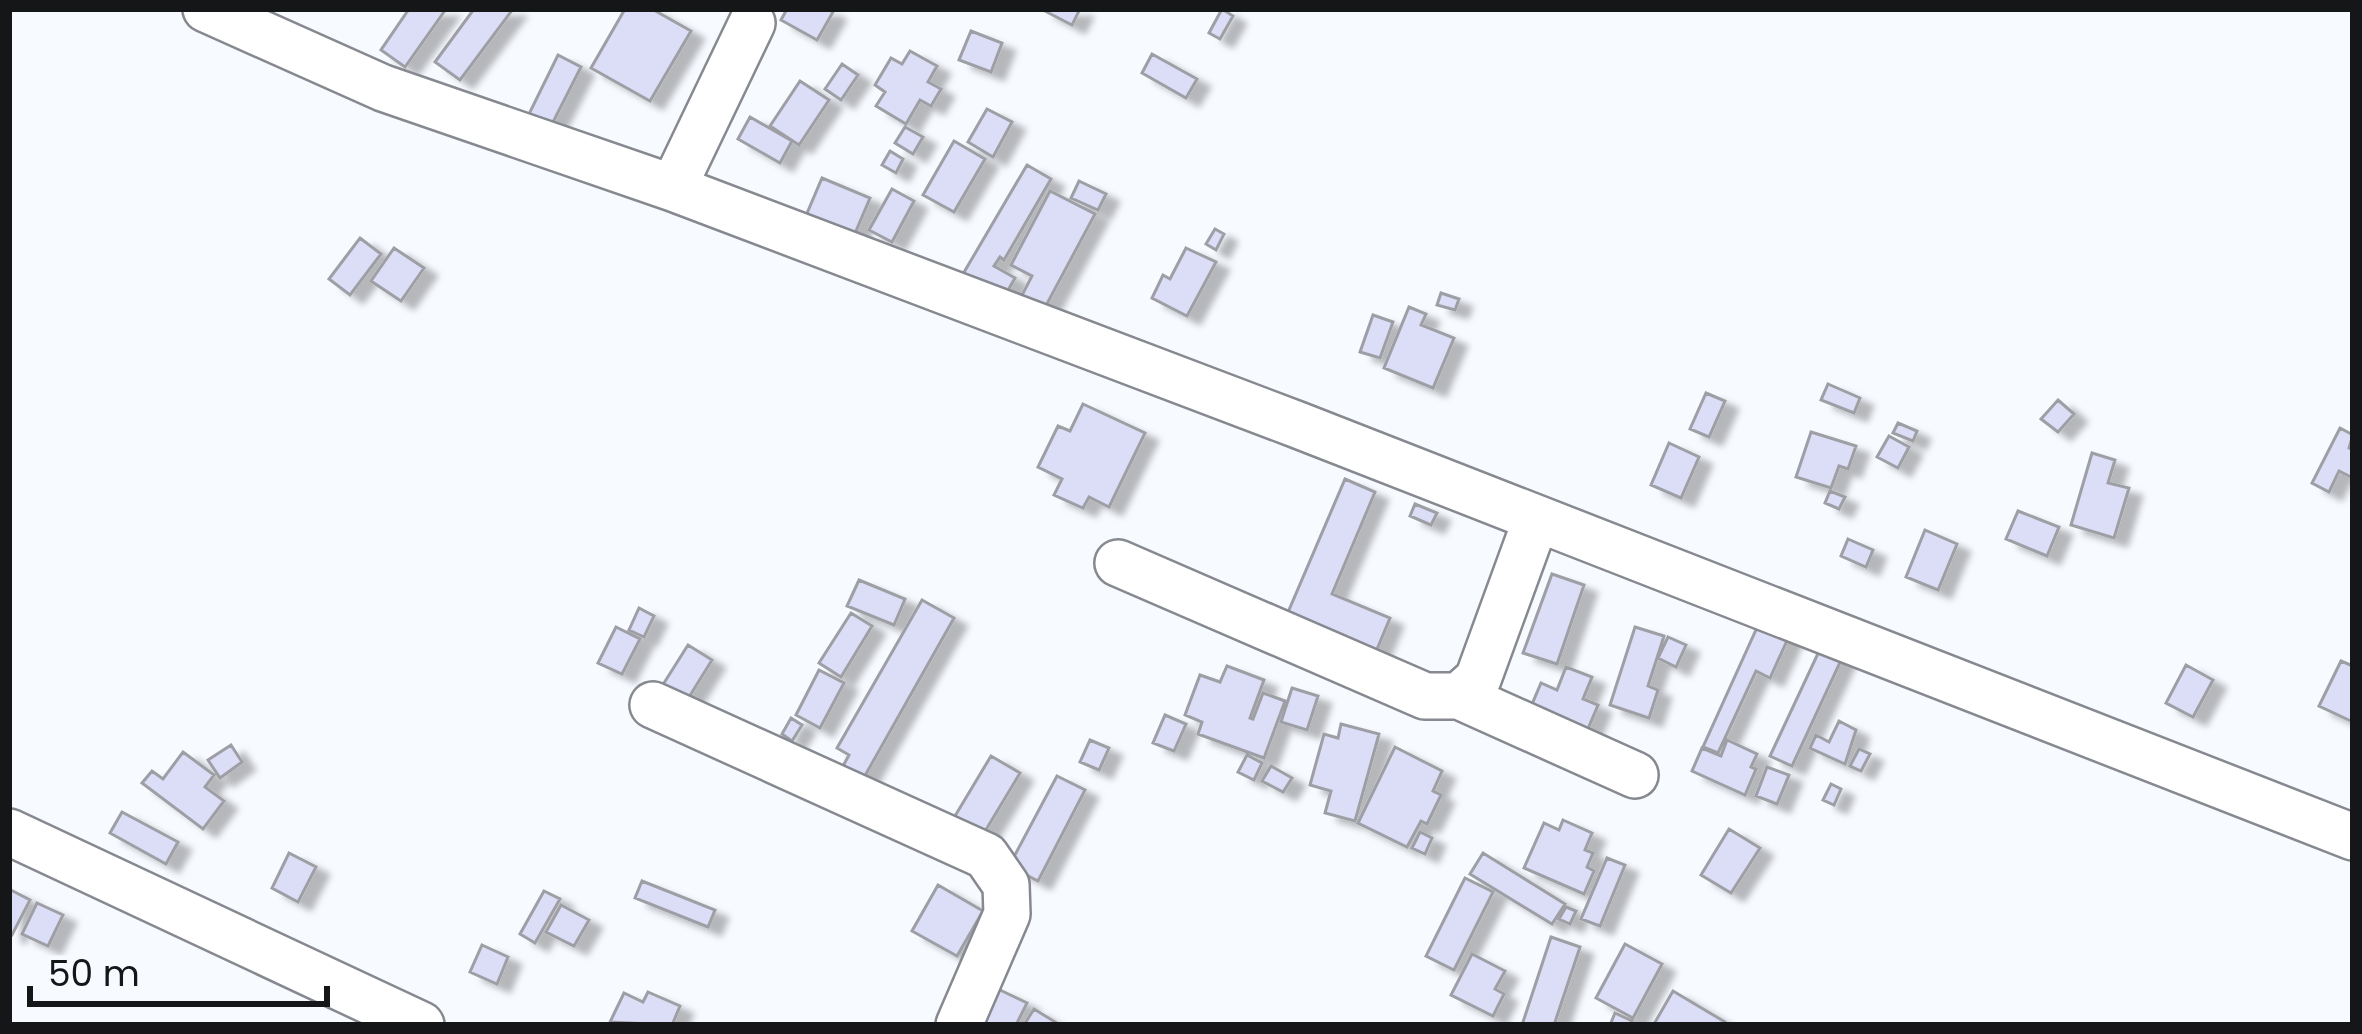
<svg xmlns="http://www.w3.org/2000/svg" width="2362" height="1034" font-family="Poppins,sans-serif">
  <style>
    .building { fill: #dcdef8; stroke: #9e9fa5; stroke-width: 3; filter: url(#shadow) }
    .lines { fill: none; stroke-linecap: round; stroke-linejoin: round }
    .street-casing { stroke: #86898f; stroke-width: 50 }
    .street { stroke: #fff; stroke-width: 45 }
  </style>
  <defs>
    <filter id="shadow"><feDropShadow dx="13" dy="8" stdDeviation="3" flood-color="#0004"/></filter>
  </defs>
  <rect width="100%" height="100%" fill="#f7faff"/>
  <path class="building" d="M409,9h37l-41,58 -24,-17z
    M474,9h39l-53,71 -25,-18z
    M625,9h27l39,22 -41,70 -59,-33z
    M787,9h40l6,3 -16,28 -36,-20z
    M1041,9h39l-8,16z
    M1222,9l11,7 -13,23 -11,-6z
    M971,31l31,12 -11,29 -32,-12z
    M910,51l27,15 -9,16 13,7 -10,17 -11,-6 -14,24 -30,-18 9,-14 -10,-7 16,-27 11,6z
    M1152,54l45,25 -11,19 -44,-25z
    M558,55l23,12 -33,65 -22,-12z
    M842,64l16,11 -17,25 -16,-11z
    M800,81l29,19 -30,45 -29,-19z
    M987,109l25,13 -19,35 -25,-15z
    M750,117l42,24 -12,22 -42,-24z
    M905,127l18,10 -10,17 -18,-11z
    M954,141l31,18 -31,53 -31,-17z
    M890,151l13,8 -7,14 -14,-8z
    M1027,165l24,14 -47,81 -4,-3 -6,9 21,12 -11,19 -41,-23z
    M822,178l48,20 -17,40 -48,-20z
    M1079,181l27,13 -8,16 -27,-12z
    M892,189l22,12 -22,41 -23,-12z
    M1050,191l45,23 -53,99 -23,-12 13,-25 -21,-11z
    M1215,229l9,5 -8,16 -10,-6z
    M360,238l21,16 -31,41 -21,-16z
    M394,248l30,20 -23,33 -30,-20z
    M1186,248l30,14 -29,54 -35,-18 11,-23 7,4z
    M1441,293l18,6 -4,11 -18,-5z
    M1409,307l17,7 -5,11 33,13 -21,50 -49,-20z
    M1373,315l20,7 -13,36 -20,-6z
    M1828,384l32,14 -6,15 -33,-13z
    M1706,393l19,8 -16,36 -19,-8z
    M2058,400l16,14 -16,18 -17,-13z
    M1083,404l62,29 -36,74 -20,-10 -6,11 -29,-13 8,-16 -24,-12 20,-41 12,5z
    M1898,423l19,8 -4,10 -20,-8z
    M2340,428l13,7 -4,13 4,2v28l-14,-7 -10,21 -17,-9z
    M1811,432l45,14 -8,23 -9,-3 -8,22 -35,-11z
    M1889,436l20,11 -11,21 -21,-11z
    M1669,443l30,14 -18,41 -30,-13z
    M2092,453l23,7 -7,23 21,5 -15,50 -43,-13z
    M1345,479l30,13 -43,102 58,24 -15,36 -89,-37z
    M1830,491l15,6 -6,12 -14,-6z
    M1415,504l22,9 -6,12 -21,-9z
    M2018,511l41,16 -12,29 -41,-17z
    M1925,530l32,14 -19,46 -32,-13z
    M1848,539l25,11 -7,17 -25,-11z
    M1552,574l32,11 -27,79 -34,-11z
    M859,580l46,19 -11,26 -47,-19z
    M922,600l32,18 -96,170 -21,-11 12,-22 -12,-7z
    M639,608l15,8 -10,21 -15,-7z
    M851,613l21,13 -31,51 -22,-14z
    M1760,621l30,13 -20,44 -14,-7 -38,82 -15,-6z
    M616,627l24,12 -18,35 -24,-11z
    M1635,627l29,9 -16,50 10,4 -9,28 -39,-13z
    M1668,637l18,8 -10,22 -18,-9z
    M688,645l24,15 -31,50 -24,-16z
    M1821,647l22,9 -51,110 -22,-10z
    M2341,661l12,5v56l-34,-16z
    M2186,665l27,15 -20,37 -27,-14z
    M1227,666l37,14 -14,38 3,1 10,-26 22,8 -21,57 -66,-24 4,-12 -17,-7 15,-40 20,7z
    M1566,667l26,10 -9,22 15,6 -11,26 -57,-22 11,-26 16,7z
    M819,670l25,13 -24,45 -24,-13z
    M1292,688l26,8 -11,34 -26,-8z
    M1165,715l21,9 -12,27 -21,-8z
    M791,718l11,7 -10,16 -10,-7z
    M1839,721l17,9 -11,34 -35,-16 6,-13 13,7z
    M1341,724l38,10 -24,87 -30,-8 6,-22 -21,-6 14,-51 14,4z
    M1090,740l19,8 -10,22 -19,-8z
    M1727,740l30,14 -6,13 5,2 -11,26 -53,-24 10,-23 19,8z
    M231,745l11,17 -22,16 -12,-18z
    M1395,747l47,24 -9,20 8,4 -14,29 -6,-3 -14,26 -49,-24z
    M1859,749l11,5 -9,17 -11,-5z
    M183,752l31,23 -9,12 19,14 -21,28 -61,-46 10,-12 11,8z
    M1247,755l15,8 -8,17 -16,-8z
    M991,756l29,17 -36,60 -29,-17z
    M1271,766l21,12 -9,14 -21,-11z
    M1767,767l22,8 -12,29 -21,-8z
    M1057,776l28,14 -47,91 -29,-15z
    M1831,784l10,5 -7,16 -11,-5z
    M122,812l56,30 -12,22 -56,-31z
    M1563,820l29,13 -7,17 8,3 -6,14 7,4 -10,23 -60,-26 20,-45 15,7z
    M1729,829l31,19 -29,45 -30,-18z
    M1420,832l12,6 -7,16 -13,-6z
    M289,853l27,14 -18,35 -26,-14z
    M1483,853l82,51 -13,20 -82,-50z
    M1607,858l18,7 -25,61 -19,-7z
    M1465,878l28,14 -39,78 -28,-14z
    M642,881l73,29 -7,17 -73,-29z
    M938,885l45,26 -26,45 -45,-25z
    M9,889l21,11 -18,35 -3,-1z
    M544,891l16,8 -25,44 -15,-9z
    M37,903l26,12 -15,31 -26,-12z
    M561,905l28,15 -15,26 -28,-14z
    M1566,907l10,4 -6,13 -11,-5z
    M1551,937l29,10 -26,78h-32z
    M1625,944l37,20 -29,54 -37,-20z
    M482,945l26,12 -11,27 -27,-12z
    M1472,954l33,17 -10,18 9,5 -11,22 -42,-21z
    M998,989l29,14 -11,22h-36z
    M1673,991l52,31 -1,3 -70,-1z
    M648,992l32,14 -8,19 -62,-3 14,-29 19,9z
    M1034,1009l26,16h-36z
    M1615,1013l17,8 -2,4h-20z"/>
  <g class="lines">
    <defs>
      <path id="street" d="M206,9l177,79 290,100 625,237 1055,412
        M673,188l79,-165
        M1118,563l307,133h34l19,-17 58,-159
        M1459,696l176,79
        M653,705l333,151 20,29 1,29 -48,111
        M9,832l412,193"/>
    </defs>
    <use href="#street" class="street-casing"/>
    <use href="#street" class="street"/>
  </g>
  <rect width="2362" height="1034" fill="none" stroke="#151618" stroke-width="24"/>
  <path d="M30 986v18h297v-18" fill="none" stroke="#151618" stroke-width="6"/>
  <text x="48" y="986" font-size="36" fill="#151618" stroke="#f7faff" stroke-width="9" paint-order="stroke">50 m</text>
</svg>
